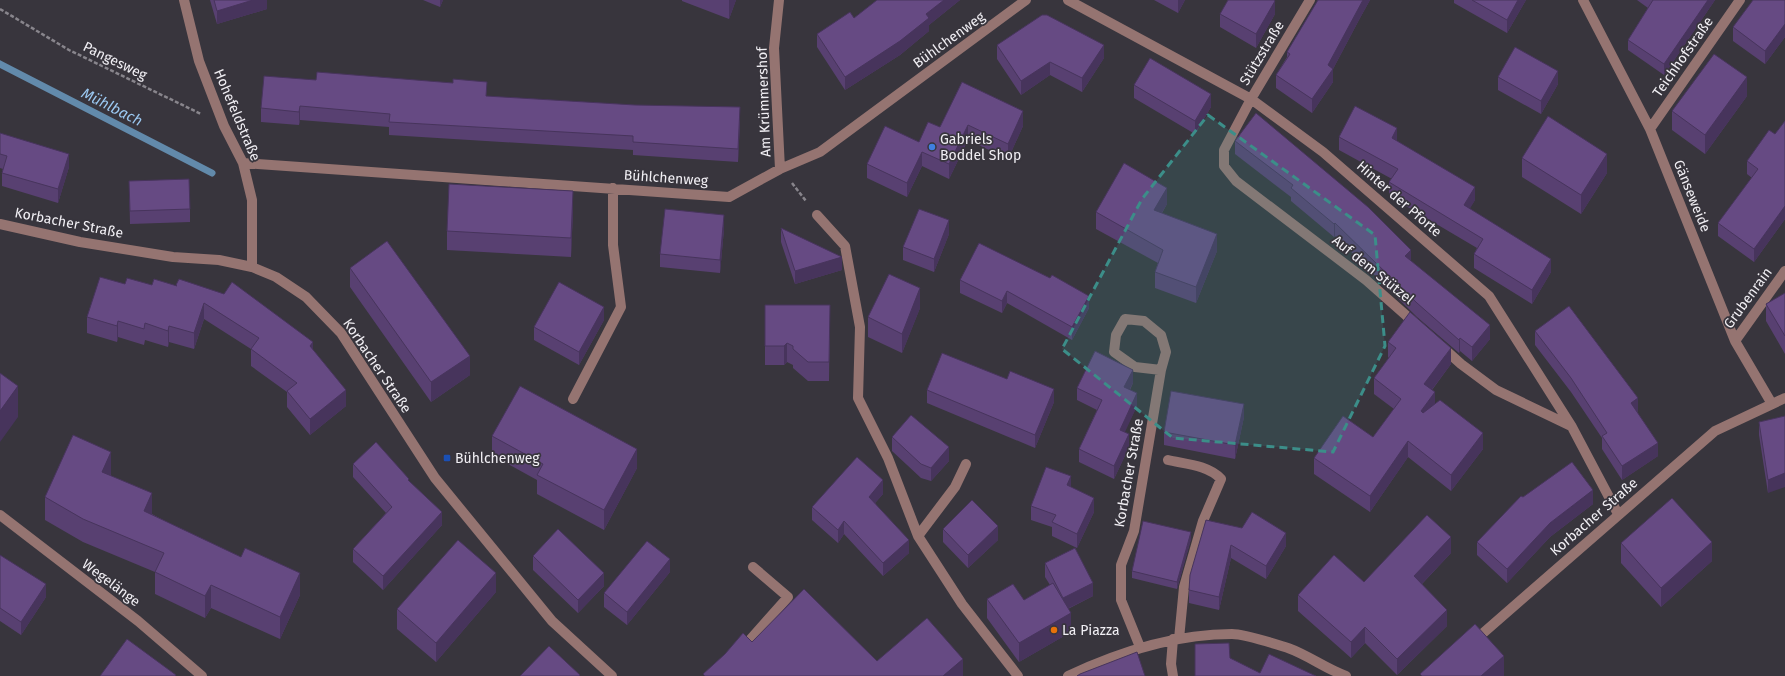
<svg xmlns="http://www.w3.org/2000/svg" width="1785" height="676" font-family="'Fira Sans',sans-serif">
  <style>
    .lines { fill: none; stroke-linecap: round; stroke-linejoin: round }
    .stream { stroke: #628aab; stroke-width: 7 }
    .path { stroke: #88858c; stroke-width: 2.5; stroke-dasharray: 4 2; stroke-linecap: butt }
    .minor { stroke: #957471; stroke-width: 10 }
    .wall { fill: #584071 }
    .shaded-wall { fill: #47345c }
    .building { fill: #664a83; stroke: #47345c }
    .marked { fill: #3c8e89; fill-opacity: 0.2; stroke: #3c8e89; stroke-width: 3; stroke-dasharray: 8 5; stroke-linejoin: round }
    .shop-dot { fill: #3f7fe0; stroke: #38353d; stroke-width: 1.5 }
    .transit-dot { fill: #1a4fb4; stroke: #38353d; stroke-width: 1.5 }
    .food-dot { fill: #e8710a; stroke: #38353d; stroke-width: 1.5 }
    .labels { text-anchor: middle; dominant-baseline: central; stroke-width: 3.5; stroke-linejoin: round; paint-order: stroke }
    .street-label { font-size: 14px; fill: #f1eff4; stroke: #38353d }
    .poi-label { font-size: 14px; fill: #f1eff4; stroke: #38353d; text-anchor: start }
    .water-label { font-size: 15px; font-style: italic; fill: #9bc8f1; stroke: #38353d }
  </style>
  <rect width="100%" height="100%" fill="#38353d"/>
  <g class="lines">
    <path class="stream" d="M0,64l212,109"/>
    <path class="path" d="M0,9l69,41 132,64
      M792,183l14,18"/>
    <path class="minor" d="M184,0l15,61 25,65 19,37 9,37v67
      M779,0l-5,48 6,121
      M1068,0l183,99 72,53 166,144 83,131 46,87
      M1310,0l-59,99 -27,51v16l12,15 130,99 51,45
      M1583,0l67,129 85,212 37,63
      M1650,129l90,-129
      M243,163l486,34 51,-28 40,-17 206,-152
      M817,215l28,31 15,81 -2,71 30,60 30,78 44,68 56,72
      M0,224l80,18 93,15 46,3 33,7 24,10 30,20 35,36 94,145 117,143 60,55
      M1735,341l50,-70
      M1441,346l20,18 35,26 75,36
      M573,399l48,-92 -8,-62v-57
      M1168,460c17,4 40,5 53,19l-18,42 -19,66 -5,52
      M0,515l138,106 64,55
      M918,536l37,-49 11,-23
      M1173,639l-2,25 2,12
      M1474,641l241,-210 70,-33
      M1140,647l-19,-47v-35l13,-34 27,-161 5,-18 -5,-17 -17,-14 -19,-2 -9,16 -2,17 21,15 26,3
      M741,650l47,-53 -35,-30
      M1068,676c51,-24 107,-42 164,-42 13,0 43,10 56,14 20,7 38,21 58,28"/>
  </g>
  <path class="wall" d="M210,0h57v9l-50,15z
    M423,0h20l-3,7z
    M682,0h54l-7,19 -47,-18z
    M877,0h83l-31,25v6l-29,24 -55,35 -28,-43v-13l37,-16z
    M1154,0h31l-7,13z
    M1318,0h52l-10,18 -27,51v13l-21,31 -36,-25v-13l11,-18v-5z
    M1454,0h72l-19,33 -53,-30z
    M1637,0h78l-51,75 -36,-25v-10l20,-32z
    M1785,0v37l-20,27 -32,-23v-14z
    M1220,14h55l-19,34 -36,-21z
    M997,45l107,13 -22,34 -32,-17 -29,20 -24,-36z
    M1498,77l60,7 -17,30 -43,-24z
    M962,82l61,44 -15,33 -40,-19 -19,39 -27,-13 -15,31 -40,-19v-14l52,-22 21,-15z
    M1134,85l77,22 -16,27 -61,-36z
    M487,96l253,25 -2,41 -105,-7v-5l-244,-15v-8l-89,-7 -1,5 -38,-3v-14z
    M1747,96l-42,58 -33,-24v-19z
    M1785,121v98l-31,43 -36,-26v-13l34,-45 -5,-4v-13l28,-27z
    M0,133l69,34 -11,36 -56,-17v-13l1,-4 -3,-1z
    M1339,137l58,4 78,59 -6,9 82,63 -19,32 -58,-36v-14l3,-6 -88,-52v-14l3,-3 -53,-29z
    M1235,141l176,120 79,78 -18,22 -12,-10 -1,2 -42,-36 -82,-81 -1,1 -43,-36v-4l-56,-43z
    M1522,158l85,15 -26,41 -59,-37z
    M129,181l61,28v13l-60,2z
    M1167,204l-5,9 55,38 -21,52 -41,-15v-16l3,-9 -62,-34v-17z
    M573,210l-2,47 -124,-7v-19z
    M781,228l61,42 -47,14 -14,-42z
    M724,229l-4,44 -60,-6v-13z
    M949,234l-15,38 -31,-12v-13z
    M350,268l120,107 -39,27 -81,-115z
    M1050,278l39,30 -17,32 -65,-37 -5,10 -42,-20v-13z
    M154,279l159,72 33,55 -36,29 -23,-28v-15l-36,-26v-17l-47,-30 -10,30 -25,-7 -1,5 -23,-7 -1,5 -26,-8 -1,5 -30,-9v-16l38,-33 27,1z
    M1785,293v61l-19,-33v-17z
    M765,305h65l-1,76h-21l-15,-13v-3l-6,-3 -3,3h-19z
    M920,308l-18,45 -34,-16v-20z
    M604,320l-25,45 -45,-25v-13z
    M1535,331l103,80 -1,1 21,44 -36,24 -20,-31v-11l-31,-46 -36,-47z
    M1388,342l63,22 -19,26 3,14 48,45 -32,42 -43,-34 -38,55 -56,-38v-16l59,-21 21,-28 -20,-15v-16l15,-20 -1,-1z
    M1133,383l-3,7 7,16 -13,26 5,15 -15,32 -35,-17v-13l18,-39 -20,-10v-12z
    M927,390l127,12 -19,46 -108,-45z
    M1785,416l-17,77 -9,-58v-13z
    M1244,417l-9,42 -71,-14v-13z
    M492,436l145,32 -33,62 -67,-36v-14l-45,-25z
    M892,437l57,24 -18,20 -10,-3 -29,-27z
    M353,464l56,17 33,44 -59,65 -30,-28v-13l33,-36 -33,-36z
    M111,474v2l41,38 148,81 -20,44 -69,-31 -6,10 -50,-24v-22l-72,-30 -38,-22v-23z
    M1071,487l23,25 -17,36 -25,-12v-9l-21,-7v-14z
    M883,494l-8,9 34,50 -26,23 -39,-42 -6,9 -26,-23v-13z
    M1523,497l70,7 -43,33 -43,46 -30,-28v-13z
    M1206,520l80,26 -20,33 -35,-21 -12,52 -30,-7v-13z
    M943,529l55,11 -30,28 -25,-26z
    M1191,539l-14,50 -45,-11v-7z
    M1621,543l91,18 -51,46 -40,-44z
    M1451,553l-29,31 25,42 -50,49 -32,-32 -14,15 -53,-47v-16l66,-13z
    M0,555l46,42 -25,38 -21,-14z
    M533,556l71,30 -26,27 -45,-43z
    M1045,563l48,33 -25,13 3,23 -52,30 -32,-44v-19l37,1 26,-15 -5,-8z
    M670,572l-43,53 -23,-18v-14z
    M496,592l-60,70 -39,-33v-20z"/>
  <path class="shaded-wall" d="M253,0h14v9l-50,15v-13z
    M440,0h3l-3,7z
    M729,0h7l-7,19z
    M944,0h16l-31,25v6l-29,24 -55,35v-13z
    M1178,0h7l-7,13z
    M1363,0h7l-10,18 -27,51v13l-21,31v-14l16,-34z
    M1518,0h8l-19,33v-13z
    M1708,0h7l-51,75v-11z
    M1275,1v13l-19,34v-14z
    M1785,24v13l-20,27v-13z
    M1104,45v13l-22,34v-14z
    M1050,62v13l-29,20v-14z
    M1558,71v13l-17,30v-13z
    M1747,77v19l-42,58v-19z
    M1211,94v13l-16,27v-13z
    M300,106v14l-1,5v-13z
    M740,107v14l-2,41v-13z
    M1023,111v15l-15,33v-15z
    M968,125v15l-19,39v-15z
    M1397,128v14l-5,-4z
    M922,152v14l-15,31v-14z
    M69,154v13l-11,36v-14z
    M1607,154v19l-26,41v-19z
    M1475,187v13l-11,19v-14z
    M1167,188v16l-13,22v-16z
    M573,191v19l-2,47v-19z
    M1785,206v13l-31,43v-13z
    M724,215v14l-4,44v-13z
    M949,220v14l-15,38v-13z
    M1335,223v13l-1,1v-13z
    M1217,234v17l-21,52v-16z
    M1411,250v13l-6,-7z
    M842,257v13l-47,14v-13z
    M1551,259v13l-19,32v-14z
    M920,288v20l-18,45v-19z
    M1007,291v12l-5,10v-12z
    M1089,296v12l-17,32v-13z
    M204,303v16l-10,30v-16z
    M604,307v13l-25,45v-13z
    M118,321v16l-1,5v-16z
    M1490,325v14l-18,22v-14z
    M169,326v16l-1,5v-16z
    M1460,338v13l-1,2v-13z
    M313,342v16l-3,-12z
    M787,343v19l-3,3v-19z
    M1451,348v16l-27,36v-16z
    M470,356v19l-39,27v-20z
    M1133,370v13l-9,17v-13z
    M18,386v31l-18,25v-31z
    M1054,389v13l-19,46v-13z
    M346,390v16l-36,29v-16z
    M1435,392v16l-14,19v-16z
    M1137,393v13l-17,37v-13z
    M1638,398v13l-7,5v-13z
    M1244,404v13l-9,42v-14z
    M1483,433v16l-32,42v-16z
    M1129,434v13l-15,32v-13z
    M1408,441v16l-38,55v-16z
    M1658,443v13l-36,24v-14z
    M949,447v14l-18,20v-13z
    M637,449v19l-33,62v-20z
    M111,452v22l-9,20v-22z
    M1785,473v14l-17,6v-13z
    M1071,476v14l-4,-5z
    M883,480v14l-14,16v-13z
    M1593,490v14l-43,33 -43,46v-14l43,-46z
    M152,493v22l-8,-4z
    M1094,498v14l-17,36v-14z
    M442,512v13l-59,65v-14z
    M844,521v13l-6,9v-13z
    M998,526v14l-30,28v-13z
    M1191,532v7l-14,50v-7z
    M1286,533v13l-20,33v-13z
    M1451,537v16l-37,39v-16z
    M909,540v13l-26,23v-13z
    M1712,542v19l-51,46v-19z
    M1231,545v13l-12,52v-13z
    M670,559v13l-43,53v-13z
    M300,573v22l-20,44v-22z
    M496,573v19l-60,70v-19z
    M604,573v13l-26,27v-13z
    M1093,583v13l-30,15v-13z
    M46,584v13l-25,38v-13z
    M211,585v23l-6,10v-22z
    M1447,610v16l-50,49v-16z
    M1071,613v19l-52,30v-19z
    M1365,627v16l-14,15v-16z
    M1504,656v20h-23z
    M963,659v17h-20z"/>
  <path class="building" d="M214,0h39l-36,11z
    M877,0h67l-18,14 3,4 -29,23 -55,36 -28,-43 33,-22 4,6z
    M1228,0h46l1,1 -19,33 -36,-20z
    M1318,0h45l-35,65 5,4 -21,30 -36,-24 14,-21 -3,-2z
    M1472,0h46l-11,20z
    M1653,0h55l-44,64 -36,-24z
    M1753,0h32v24l-20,27 -32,-24z
    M1042,15h5l57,30 -22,33 -32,-16 -29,19 -24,-36z
    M1515,47l43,24 -17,30 -43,-24z
    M1714,54l33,23 -42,58 -33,-24z
    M1150,58l61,36 -16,27 -61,-36z
    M317,72l136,11v-4l34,3 -1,14 149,9 105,2 -2,42 -105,-7v-6l-244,-14 1,-8 -90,-8 -1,6 -38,-4 3,-32 52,4z
    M962,82l61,29 -15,33 -40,-19 -19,39 -27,-12 -15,31 -40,-19 18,-38 34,16 9,-20 12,5z
    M1355,106l42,22 -5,10 83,49 -11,18 87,54 -19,31 -58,-36 9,-15 -94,-57 9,-13 -59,-32z
    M1256,113l112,94 43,43 -6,6 85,69 -18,22 -12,-9 -1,2 -42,-37 -82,-80 -1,1 -43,-36 2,-3 -58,-44z
    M1548,116l59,38 -26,41 -59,-37z
    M1785,121v85l-31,43 -36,-26 40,-54 -11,-8 22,-31 6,4z
    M0,133l69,21 -11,35 -56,-16 5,-17 -7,-2z
    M1124,163l43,25 -13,22 63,24 -21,53 -41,-15 8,-22 -67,-38z
    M189,179l1,30 -60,2 -1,-30z
    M449,184l124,7 -2,47 -124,-7z
    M665,209l59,6 -4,45 -60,-6z
    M919,209l30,11 -15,39 -31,-12z
    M781,228l61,29 -47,14z
    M387,241l83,115 -39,26 -81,-114z
    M979,243l71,35 2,-3 37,21 -17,31 -65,-36 -5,10 -42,-21z
    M889,274l31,14 -18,46 -34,-17z
    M100,277l25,7 2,-6 25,7 2,-6 23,7 -1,-1 3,-6 45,15 8,-12 81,60 -3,4 36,44 -36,29 -23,-28 10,-8 -46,-34 8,-11 -55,-35 -10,30 -25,-7 -1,5 -23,-8 -1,6 -26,-8 -1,5 -30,-9z
    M559,282l45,25 -25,45 -45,-25z
    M1785,293v43l-19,-32z
    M765,305h65l-1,57h-21l-15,-13v-3l-6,-3 -3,3h-19z
    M1569,306l69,92 -7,5 27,40 -36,23 -20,-30 5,-3 -36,-55 -36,-47z
    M1410,312l41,36 -27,36 11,8 -14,19 2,2 17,-13 43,33 -32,42 -43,-34 -38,55 -56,-38 29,-42 30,21 28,-38 -27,-21 22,-30 -8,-6z
    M1095,351l38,19 -9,17 13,6 -17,37 9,4 -15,32 -35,-17 23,-49 -25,-12z
    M942,353l65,26 3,-8 44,18 -19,46 -108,-45z
    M0,373l18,13 -18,25z
    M520,386l117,63 -33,61 -67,-35 6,-11 -51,-28z
    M1171,391l73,13 -9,41 -71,-13z
    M911,415l38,32 -18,21 -10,-4 -29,-27z
    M1785,416v57l-17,7 -9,-58z
    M73,435l38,17 -9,20 50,21 -8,18 97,46 4,-9 55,25 -20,44 -69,-32 -6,11 -50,-24 9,-19 -81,-34 -38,-22z
    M376,442l33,37 -1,1 34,32 -59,64 -30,-27 39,-42 -39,-43z
    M857,457l26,23 -14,17 40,43 -26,23 -39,-42 -6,9 -26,-23z
    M1572,462l21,28 -43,33 -43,46 -30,-27 44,-46 2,1z
    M1046,467l25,9 -4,9 27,13 -17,36 -25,-12 4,-7 -25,-9z
    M1672,498l40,44 -51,46 -40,-45z
    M972,500l26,26 -30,29 -25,-26z
    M1252,512l34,21 -20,33 -35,-21 -12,52 -30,-7 1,-15 16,-55 36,8z
    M1427,515l24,22 -37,39 33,34 -50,49 -32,-32 -14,15 -53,-47 36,-40 30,27z
    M1143,521l48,11 -14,50 -45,-11z
    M558,529l46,44 -26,27 -45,-44z
    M458,540l38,33 -60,70 -39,-34z
    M647,541l23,18 -43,53 -23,-19z
    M1075,548l18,35 -30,15 -18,-35z
    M0,555l46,29 -25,38 -21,-14z
    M1053,583l18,30 -52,30 -32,-44 26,-15 11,16z
    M804,589l73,72 50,-43 36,41 -20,17h-238l-2,-2 22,-20 18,-21 9,9z
    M1475,624l29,32 -23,20h-59l-2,-2z
    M127,639l49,36 -1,1h-75z
    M1229,643l1,15 30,15 9,-19 47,22h-121v-32z
    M549,646l31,29 -1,1h-59z
    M1137,652l8,24h-68l3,-2z"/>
  <path class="marked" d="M1208,115l167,120 10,111 -52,106 -160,-14 -111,-89 80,-150z"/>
  <circle class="shop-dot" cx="932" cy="147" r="4"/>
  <rect class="transit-dot" x="443" y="454" width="8" height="8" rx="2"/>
  <circle class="food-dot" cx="1054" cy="630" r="4"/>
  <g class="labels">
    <g class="street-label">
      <text transform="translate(949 40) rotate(-36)">Bühlchenweg</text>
      <text transform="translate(1262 53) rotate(-59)">Stützstraße</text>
      <text transform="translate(1683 57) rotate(-55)">Teichhofstraße</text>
      <text transform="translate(115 61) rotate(26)">Pangesweg</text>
      <text transform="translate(764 102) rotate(-92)">Am Krümmershof</text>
      <text transform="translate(237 115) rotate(67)">Hohefeldstraße</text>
      <text transform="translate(666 178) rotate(4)">Bühlchenweg</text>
      <text transform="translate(1692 196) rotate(68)">Gänseweide</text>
      <text transform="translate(1399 199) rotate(41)">Hinter der Pforte</text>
      <text transform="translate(69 223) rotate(11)">Korbacher Straße</text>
      <text transform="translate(1373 270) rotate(39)">Auf dem Stützel</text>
      <text transform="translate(1748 298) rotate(-54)">Grubenrain</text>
      <text transform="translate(377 366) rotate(56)">Korbacher Straße</text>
      <text transform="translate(1129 473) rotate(-80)">Korbacher Straße</text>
      <text transform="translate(1594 517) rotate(-41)">Korbacher Straße</text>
      <text transform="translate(111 583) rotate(37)">Wegelänge</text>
    </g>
    <g class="poi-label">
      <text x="940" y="139">Gabriels<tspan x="940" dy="16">Boddel Shop</tspan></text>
      <text x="455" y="458">Bühlchenweg</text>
      <text x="1062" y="630">La Piazza</text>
    </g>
    <g class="water-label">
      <text transform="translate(112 107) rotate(27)">Mühlbach</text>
    </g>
  </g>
</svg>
